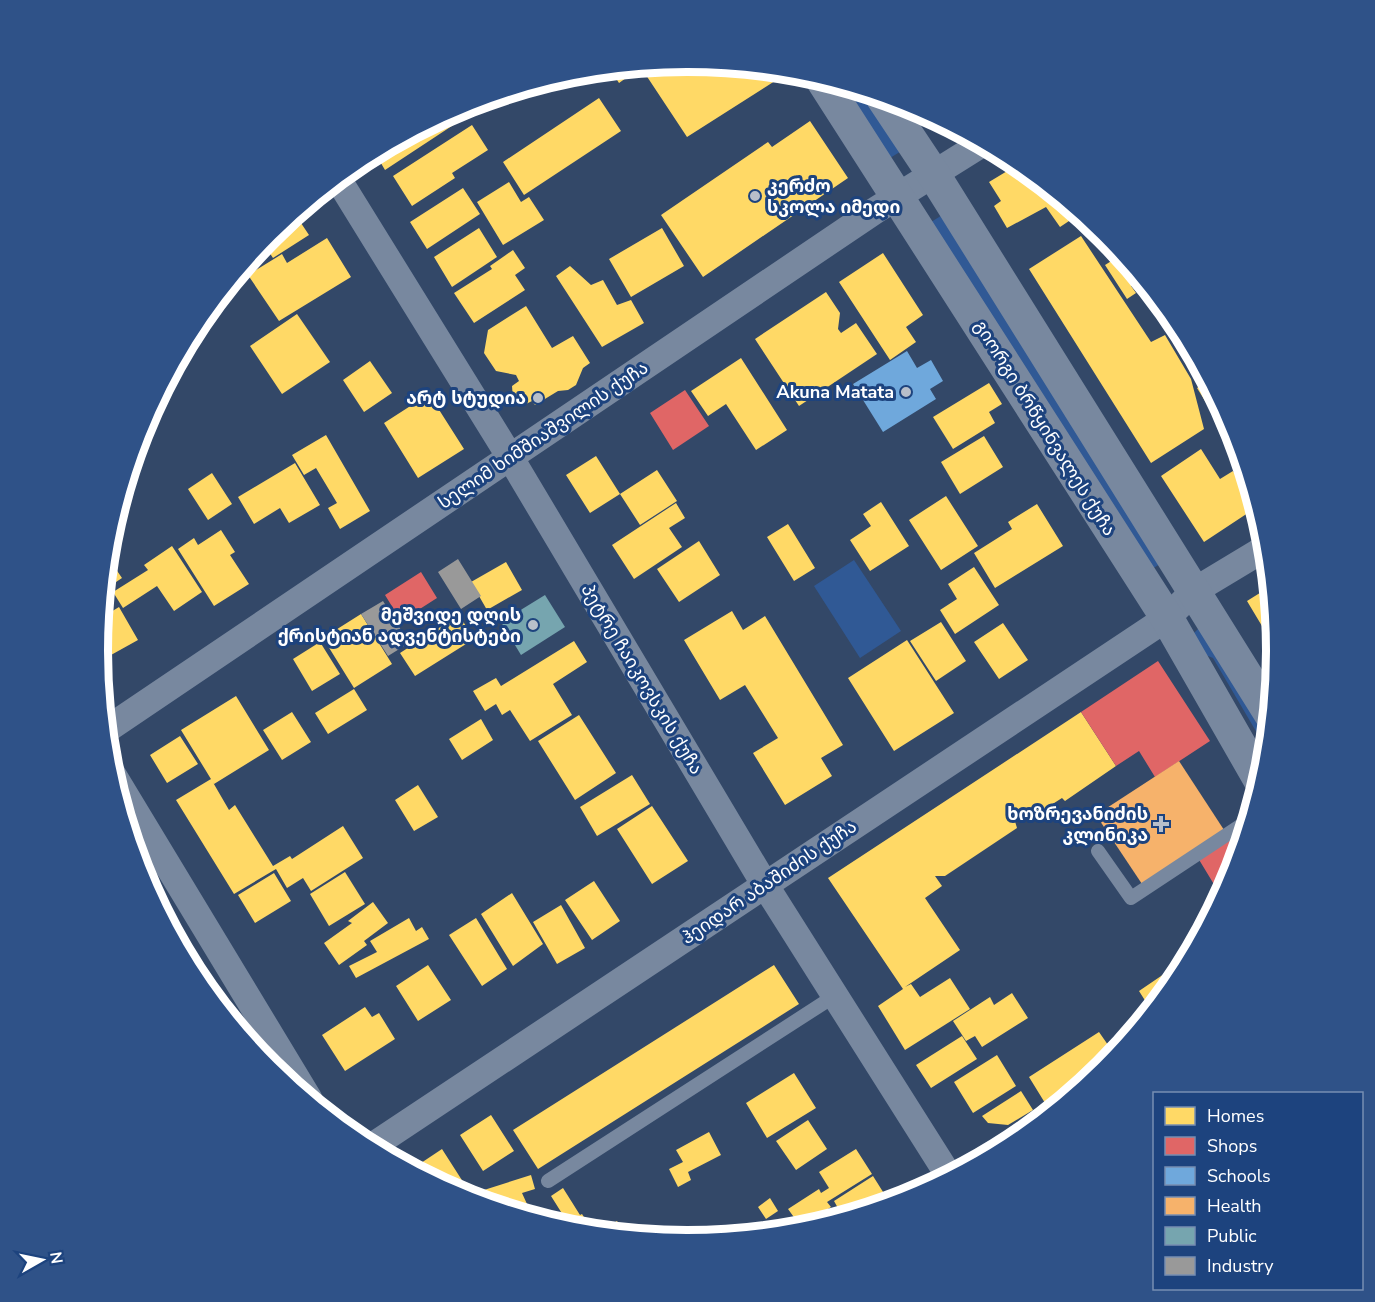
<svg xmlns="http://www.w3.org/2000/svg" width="1375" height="1302" font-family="'Nunito Sans','Noto Sans Georgian',sans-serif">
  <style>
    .green { fill: #305995 }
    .homes { fill: #ffd966 }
    .shops { fill: #e06666 }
    .schools { fill: #6fa8dc }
    .health { fill: #f6b26b }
    .public { fill: #76a5af }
    .industry { fill: #999 }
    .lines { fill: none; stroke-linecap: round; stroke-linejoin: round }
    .service { stroke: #78889f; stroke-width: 14 }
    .minor { stroke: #78889f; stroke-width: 27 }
    .tertiary { stroke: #78889f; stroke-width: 33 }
    .poi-dot { fill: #b8bfca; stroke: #1d437e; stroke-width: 2 }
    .labels { text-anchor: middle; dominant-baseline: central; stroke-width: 6; stroke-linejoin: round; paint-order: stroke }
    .poi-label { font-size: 18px; font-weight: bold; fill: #fff; stroke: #1d437e; text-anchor: end }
    .street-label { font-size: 18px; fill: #fff; stroke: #1d437e }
    .rim { fill: none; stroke: #fff; stroke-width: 8 }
  </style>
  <rect width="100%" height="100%" fill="#334868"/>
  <path class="green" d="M833,82l41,13 29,55 -13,8z
    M944,214l219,348 -11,7 -221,-347z
    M854,560l47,71 -41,27 -46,-72z
    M1199,628l71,98 -3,24 -54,-92 -10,-4 -12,-18z"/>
  <path class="homes" d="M688,62l101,10 -102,65 -45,-68 6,-4z
    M643,66l-24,17 -9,-14 23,-2z
    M599,98l22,33 -97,64 -21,-33z
    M461,107l6,9 -82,54 -10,-17z
    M810,121l38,57 -145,99 -42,-62 107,-73 4,5z
    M472,125l16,25 -36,23 3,5 -43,28 -19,-30z
    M1019,164l13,18 5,-3 29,24 9,14 -15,10 -14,-20 -39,21 -13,-22 7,-5 -12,-19z
    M509,182l12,20 8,-5 15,23 -41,25 -26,-43z
    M463,188l17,26 -53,35 -17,-27z
    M295,214l14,21 -36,23 -10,-15z
    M479,228l18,29 -45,30 -18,-30z
    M662,228l22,38 -53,31 -22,-38z
    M1081,236l70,106 14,-7 26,44 13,50 -53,34 -122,-194z
    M327,238l24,39 -72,44 -31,-46 34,-21 5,9z
    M513,250l12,18 -10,7 10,15 -51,33 -20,-30 38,-24 -2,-3z
    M883,253l40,62 -17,12 10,15 -26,18 -51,-78z
    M1121,255l20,24 -10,7 5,7 -9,6 -22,-34z
    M570,266l21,19 12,-5 14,25 14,-5 13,23 -42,24 -46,-71z
    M826,292l14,21 -2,16 3,4 15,-10 21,31 -78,52 -44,-67z
    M526,306l26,42 21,-12 17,27 -7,5 -7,17 -8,5 -10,1 -23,14 -3,-4 -8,4 -11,-6 -1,-13 7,-5 -3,-6 -20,-4 -12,-18 4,-23z
    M297,314l33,48 -48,32 -32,-48z
    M741,358l46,72 -31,20 -30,-46 -18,12 -17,-25z
    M370,361l22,32 -28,19 -21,-32z
    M1208,381l24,45 9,33 -44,-71z
    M989,383l13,21 -13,8 6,11 -42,26 -20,-32z
    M429,394l35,55 -46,29 -34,-55z
    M326,435l44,76 -30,18 -12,-21 9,-5 -21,-35 -12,7 -12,-20z
    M984,436l19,31 -43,27 -19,-32z
    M1201,449l19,30 13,-8 24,36 -53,35 -43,-66z
    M596,456l24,38 -30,19 -24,-38z
    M295,463l25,42 -31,18 -9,-15 -26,16 -16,-27z
    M657,470l20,31 -37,24 -20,-31z
    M212,473l20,31 -24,16 -20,-31z
    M946,496l32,50 -37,24 -32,-50z
    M881,502l28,44 -39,25 -20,-31 21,-14 -8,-12z
    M676,503l9,15 -16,10 13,19 -48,32 -22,-34z
    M1037,504l26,42 -68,42 -21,-35 38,-24 -4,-7z
    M788,524l27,44 -21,13 -27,-44z
    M221,530l14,22 -5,3 19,29 -35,22 -36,-57 16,-11 4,7z
    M699,541l21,34 -41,27 -22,-33z
    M172,546l30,46 -28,19 -17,-25 -34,22 -10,-16 35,-22 -4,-5z
    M107,556l15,22 -18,12z
    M506,562l16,28 -35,20 -16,-28z
    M974,567l25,38 -44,29 -15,-24 17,-11 -9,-15z
    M1271,586l5,58 1,7 -30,-50z
    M119,607l19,33 -36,20 -4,-9 3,-33z
    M732,611l11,19 22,-14 78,129 -22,13 11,18 -47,29 -32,-52 25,-15 -33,-53 -25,15 -36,-60z
    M361,614l31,50 -38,24 -31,-50z
    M459,615l15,24 -59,37 -15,-23z
    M941,622l25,39 -30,20 -26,-40z
    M1003,623l25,37 -29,19 -25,-37z
    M907,640l47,73 -60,38 -46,-73z
    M574,641l13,21 -34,22 19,31 -42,26 -20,-31 -8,5 -6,-11 -11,7 -12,-20 23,-13 5,8z
    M320,642l20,32 -28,17 -19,-32z
    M354,689l13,21 -39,24 -13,-21z
    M236,696l33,54 -55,34 -33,-54z
    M292,712l19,30 -29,18 -19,-30z
    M1081,712l35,54 -51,35 -3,-3 -33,21 -6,-7 -9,6 3,10 -72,48h-10l7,10 -17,12 35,52 -55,37 6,-3 9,13 30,-19 20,31 -65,41 -27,-44 25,-17 -75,-111z
    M579,715l37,58 -41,27 -37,-59z
    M481,719l12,21 -31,20 -13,-21z
    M180,736l18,28 -31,19 -17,-28z
    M632,775l18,29 -53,32 -17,-29z
    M211,779l18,31 6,-5 38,61 17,-10 2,3 51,-33 20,32 -52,33 -8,-13 -16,10 -11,-19 -42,25 -58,-94z
    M418,785l20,32 -24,14 -19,-31z
    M652,806l36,55 -36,23 -35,-55z
    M345,872l20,32 -36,22 -19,-32z
    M274,873l17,28 -36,22 -17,-28z
    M594,881l26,40 -28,19 -27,-40z
    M512,893l31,51 -30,22 -32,-52z
    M373,902l15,21 -24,18 3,4 -28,20 -15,-22 28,-20 -4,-2z
    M561,905l24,43 -28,16 -24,-42z
    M409,918l7,13 6,-4 7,12 -73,39 -7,-12 28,-14 -7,-11z
    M476,918l31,51 -25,17 -33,-51z
    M428,965l23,35 -33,21 -22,-35z
    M774,965l25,39 -261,165 -25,-39z
    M1164,974l8,11 -21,25 -12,-19z
    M1012,993l16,25 -46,29 -7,-11 -9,5 -13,-20 37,-24 4,8z
    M365,1007l7,10 7,-4 16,26 -50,32 -23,-36z
    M1099,1032l16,23 -33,31 -3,-4 -34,21 -16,-26z
    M962,1036l15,23 -46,29 -15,-23z
    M997,1055l19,31 -43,27 -19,-31z
    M794,1073l22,35 -49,30 -21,-35z
    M1021,1091l12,19 -25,15 -20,-2 -6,-7z
    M491,1115l23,36 -31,20 -23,-36z
    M808,1120l19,29 -31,21 -20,-29z
    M709,1132l12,23 -33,17 3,8 -13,7 -9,-18 14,-7 -7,-12z
    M442,1149l32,50 -62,-30z
    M856,1149l16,25 -45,28 4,5 -30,20 -13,-18 31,-20 2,4 8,-5 -10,-16z
    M531,1175l4,14 -13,4 5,11 -17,6 -23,-7 -3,-13z
    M873,1176l17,27 -47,14 -9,-16z
    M563,1188l17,27 2,-1 10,16 -29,-4 5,-3 -17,-27z
    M770,1198l8,13 -12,8 -8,-12z
    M617,1221l8,13 -27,-2z"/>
  <path class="shops" d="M685,390l24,36 -36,24 -23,-37z
    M421,572l16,26 -36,23 -16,-26z
    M1158,661l52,80 -55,36 -16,-26 -23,15 -35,-54z
    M1247,827l-15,50 -4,7 -10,7 -20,-33z"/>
  <path class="schools" d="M907,351l10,17 14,-8 12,21 -13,8 6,10 -53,33 -30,-48z"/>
  <path class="health" d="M1179,761l47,72 -82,54 -48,-72z"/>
  <path class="public" d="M545,595l20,32 -44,28 -20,-33z"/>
  <path class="industry" d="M458,559l23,37 -20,13 -23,-37z
    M383,601l26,42 -21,13 -27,-42z"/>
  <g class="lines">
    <path class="service" d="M1098,851l33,47 118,-78
      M548,1181l288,-186"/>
    <path class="minor" d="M338,179l172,278 255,428 184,291
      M106,730l770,-520 107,-67
      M110,770l199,329
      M371,1147l796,-529 27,-27 73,-44"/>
    <path class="tertiary" d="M821,78l346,540 94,164
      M882,97l52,78 337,540"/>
  </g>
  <g class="poi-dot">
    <circle cx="755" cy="196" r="6"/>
    <circle cx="906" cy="392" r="6"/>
    <circle cx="538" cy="398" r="6"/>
    <circle cx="533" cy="625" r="6"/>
    <path d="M1158 815h6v6h6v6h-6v6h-6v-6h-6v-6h6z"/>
  </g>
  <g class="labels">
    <g class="poi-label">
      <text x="767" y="186" text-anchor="start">კერძო<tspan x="767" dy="21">სკოლა იმედი</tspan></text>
      <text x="894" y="392">Akuna Matata</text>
      <text x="526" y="398">არტ სტუდია</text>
      <text x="521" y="615">მეშვიდე დღის<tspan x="521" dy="21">ქრისტიან ადვენტისტები</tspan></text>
      <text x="1148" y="814">ხოზრევანიძის<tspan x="1148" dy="21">კლინიკა</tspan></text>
    </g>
    <g class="street-label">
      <text transform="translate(1045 428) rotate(58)">გიორგი ბრწყინვალეს ქუჩა</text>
      <text transform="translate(543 435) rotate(-34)">სელიმ ხიმშიაშვილის ქუჩა</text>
      <text transform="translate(642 679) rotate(59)">პეტრე ჩაიკოვსკის ქუჩა</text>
      <text transform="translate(769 882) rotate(-34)">ჰეიდარ აბაშიძის ქუჩა</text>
    </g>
  </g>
  <path d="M0 0H1375V1302H0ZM108 651a579 579 0 1 1 1158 0a579 579 0 1 1-1158 0Z" fill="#2f5288" fill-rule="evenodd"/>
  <path class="rim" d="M108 651a579 579 0 1 1 1158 0a579 579 0 1 1-1158 0Z"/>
  <rect x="1153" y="1092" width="210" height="198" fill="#1d437e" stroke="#778eb2" stroke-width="1.5"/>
  <rect x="1165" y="1107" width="30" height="18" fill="#ffd966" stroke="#778eb2" stroke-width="1.5"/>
  <text x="1207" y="1122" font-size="18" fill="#ffffff">Homes</text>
  <rect x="1165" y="1137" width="30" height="18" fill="#e06666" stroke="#778eb2" stroke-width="1.5"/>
  <text x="1207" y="1152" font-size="18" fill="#ffffff">Shops</text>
  <rect x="1165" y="1167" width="30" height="18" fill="#6fa8dc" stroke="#778eb2" stroke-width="1.5"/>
  <text x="1207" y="1182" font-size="18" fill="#ffffff">Schools</text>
  <rect x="1165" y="1197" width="30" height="18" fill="#f6b26b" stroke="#778eb2" stroke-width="1.5"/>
  <text x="1207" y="1212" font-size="18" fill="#ffffff">Health</text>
  <rect x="1165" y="1227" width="30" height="18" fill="#76a5af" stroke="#778eb2" stroke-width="1.5"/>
  <text x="1207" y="1242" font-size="18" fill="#ffffff">Public</text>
  <rect x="1165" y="1257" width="30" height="18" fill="#999999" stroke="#778eb2" stroke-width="1.5"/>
  <text x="1207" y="1272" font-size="18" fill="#ffffff">Industry</text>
  <g transform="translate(42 1260) rotate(81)" stroke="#1d437e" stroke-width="4.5" paint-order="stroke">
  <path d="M0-4.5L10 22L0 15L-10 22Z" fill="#ffffff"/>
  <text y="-9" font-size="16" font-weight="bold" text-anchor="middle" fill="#ffffff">N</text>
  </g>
</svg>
